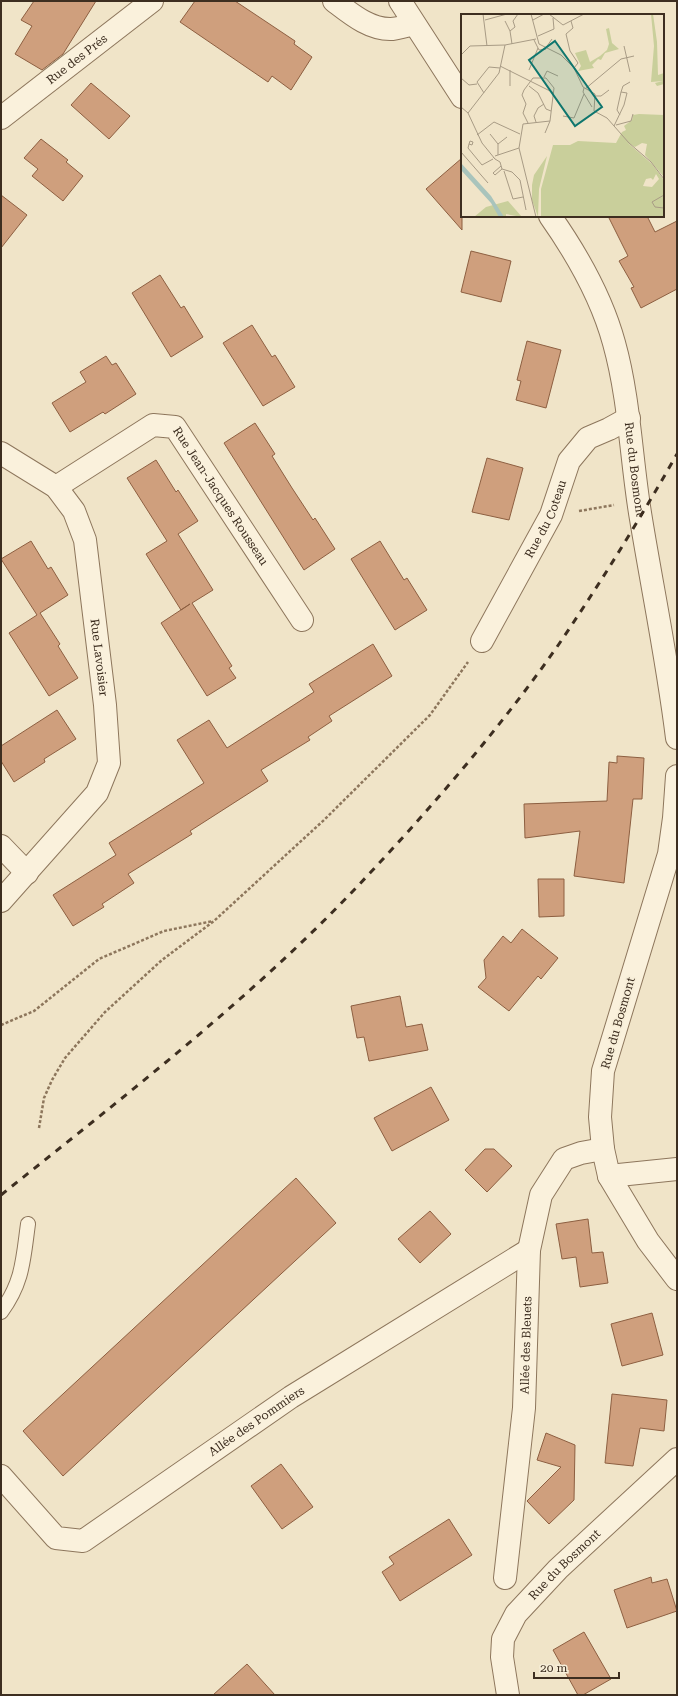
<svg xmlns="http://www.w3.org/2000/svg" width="678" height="1696" font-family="'Roboto Serif',serif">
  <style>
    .building { fill: #cf9f7d; stroke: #8d5f41 }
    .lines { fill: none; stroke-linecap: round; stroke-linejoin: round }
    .service-casing { stroke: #8d765c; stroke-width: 16 }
    .minor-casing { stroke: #8d765c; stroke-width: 24 }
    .tertiary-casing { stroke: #8d765c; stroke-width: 24 }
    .path { stroke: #8d765c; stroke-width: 2.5; stroke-dasharray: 3 2; stroke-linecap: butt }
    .service { stroke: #faf1dc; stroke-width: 14 }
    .minor { stroke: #faf1dc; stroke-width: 22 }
    .tertiary { stroke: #faf1dc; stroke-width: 22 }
    .rail { stroke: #3d2e20; stroke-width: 3; stroke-dasharray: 7 7; stroke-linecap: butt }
    .labels { text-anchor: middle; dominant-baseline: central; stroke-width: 3.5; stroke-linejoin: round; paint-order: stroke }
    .street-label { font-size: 12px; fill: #3d2e20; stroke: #f7eed8 }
    .inset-road { fill: none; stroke: #a89b85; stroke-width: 1 }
    .view { fill: #0f766e; fill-opacity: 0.15; stroke: #0f766e; stroke-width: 2 }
    .inset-edge { fill: none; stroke: #3d2e20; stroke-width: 2 }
  </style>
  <rect width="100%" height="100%" fill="#f0e4c8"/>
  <path class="building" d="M34,1h62l-33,53 -21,16 -27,-16 17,-28 -11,-6z
    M195,1h40l60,40 -1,3 18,13 -21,33 -19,-14 -4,6 -88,-60z
    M91,83l39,33 -21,23 -38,-34z
    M41,139l27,21 -2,2 17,14 -20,25 -31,-25 6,-7 -14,-11z
    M462,158v72l-36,-41z
    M1,195l26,20 -26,33z
    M608,216h39l8,16 22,-11v68l-36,19 -10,-20 3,-1 -15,-26 9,-5z
    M471,251l40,10 -10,41 -40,-10z
    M160,275l21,33 3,-2 19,31 -32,20 -39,-64z
    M252,325l20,32 3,-2 20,32 -32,19 -40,-63z
    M527,341l34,9 -15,58 -30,-8 5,-19 -4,-1z
    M106,356l6,9 4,-2 20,31 -31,20 -2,-2 -33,20 -18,-29 34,-21 -6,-10z
    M255,423l20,31 -3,2 20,32 21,32 2,-2 20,31 -31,21 -80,-127z
    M487,458l36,10 -14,52 -37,-8z
    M156,460l20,32 2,-2 20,31 -20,13 35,56 -21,13 40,63 -3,2 7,10 -29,18 -46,-73 29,-19 -9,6 -35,-56 21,-13 -40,-63z
    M31,541l17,28 3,-2 17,28 -28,18 20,31 -2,2 20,32 -29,18 -40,-63 28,-18 -36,-56z
    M380,541l24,39 3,-2 20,32 -32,20 -44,-71z
    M373,644l19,32 -63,40 3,5 -24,16 2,3 -49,30 7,11 -78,50 2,3 -64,40 6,9 -32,21 2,3 -31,19 -20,-31 63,-40 -7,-12 95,-60 -27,-43 32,-20 18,28 87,-56 -5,-8z
    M57,710l19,29 -32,20 1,3 -31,20 -13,-21v-15z
    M617,756l27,2 -2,41h-9l-9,84 -50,-7 6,-45 -55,7 -1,-34 83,-3 2,-39 8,1z
    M538,879h26v37l-25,1z
    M522,929l36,29 -17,21 -3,-3 -29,35 -31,-24 8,-9 -2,-18 19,-24 8,7z
    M400,996l6,31 16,-3 6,26 -59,11 -5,-24 -7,1 -6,-32z
    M431,1087l18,33 -57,31 -18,-33z
    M485,1149h9l18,17 -25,26 -22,-22z
    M296,1178l40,45 -273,253 -40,-45z
    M430,1211l21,23 -31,29 -22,-24z
    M588,1219l4,34 11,-1 5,31 -28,4 -4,-30 -14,2 -6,-35z
    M652,1313l11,42 -41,11 -11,-42z
    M612,1394l55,6 -3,31 -24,-3 -7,38 -28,-3z
    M546,1433l29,12 -1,55 -25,24 -22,-23 34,-34 -24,-7z
    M281,1464l32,43 -31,22 -31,-43z
    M449,1519l23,36 -72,46 -18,-29 12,-8 -5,-7z
    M651,1577l1,6 15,-4 10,32 -50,17 -13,-38z
    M584,1632l27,47 -28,16h-5l-25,-45z
    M247,1664l28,31h-62z"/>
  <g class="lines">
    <defs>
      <path id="service" d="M1,1312c22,-30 22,-52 27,-88"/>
      <g id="minor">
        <path d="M334,1c17,13 36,29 58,28 7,-1 15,-3 22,-5"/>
        <path id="s1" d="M1,118l151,-117"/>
        <path id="s2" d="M1,453l55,34 18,24 11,29 20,165 4,58 -12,30 -96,108"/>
        <path id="s3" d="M56,487l97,-62 22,2 127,193"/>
        <path id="s4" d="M482,641l69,-126 18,-54 19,-23 21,-9 20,-11"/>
        <path d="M1,846l26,27"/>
        <path d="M609,1176l68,-7"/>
        <path id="s5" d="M1,1476l55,62 27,3 208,-144 238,-147"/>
        <path id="s6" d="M505,1578l19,-170 5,-158 12,-55 23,-36 17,-6 22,-4"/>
      </g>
      <g id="tertiary">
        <path d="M400,1l62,96"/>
        <path id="s7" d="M550,216c26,37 52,83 64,127 16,57 17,118 27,176 12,73 27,145 36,219"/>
        <path d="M677,776l-3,42 -5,36 -66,217 -3,46 3,32 6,27 39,65 29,38"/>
        <path id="s8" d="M508,1695l-6,-38 1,-18 13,-25 42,-45 119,-110"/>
      </g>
    </defs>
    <use href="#service" class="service-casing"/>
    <use href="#minor" class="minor-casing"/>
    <use href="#tertiary" class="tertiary-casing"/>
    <path class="path" d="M579,511l35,-6
      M1,1025l33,-14 65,-52 65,-28 49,-10
      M39,1128l5,-30 8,-18 13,-22 40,-46 57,-52 52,-39 110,-101 106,-105 38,-53"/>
    <use href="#service" class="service"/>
    <use href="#minor" class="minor"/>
    <use href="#tertiary" class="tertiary"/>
    <path class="rail" d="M1,1195c121,-97 246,-193 353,-305 72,-76 145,-160 205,-246 42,-62 81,-125 118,-190"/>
  </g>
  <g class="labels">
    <g class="street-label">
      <text stroke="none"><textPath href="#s1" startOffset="96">Rue des Prés</textPath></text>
      <text stroke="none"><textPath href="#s7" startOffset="271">Rue du Bosmont</textPath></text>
      <text stroke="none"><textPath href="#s3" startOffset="220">Rue Jean-Jacques Rousseau</textPath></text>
      <text stroke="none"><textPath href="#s4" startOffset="138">Rue du Coteau</textPath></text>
      <text stroke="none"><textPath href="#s2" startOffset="244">Rue Lavoisier</textPath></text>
      <text transform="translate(618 1023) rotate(-74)">Rue du Bosmont</text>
      <text stroke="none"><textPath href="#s6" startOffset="234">Allée des Bleuets</textPath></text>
      <text stroke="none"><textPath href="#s5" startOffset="321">Allée des Pommiers</textPath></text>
      <text stroke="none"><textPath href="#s8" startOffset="154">Rue du Bosmont</textPath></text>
    </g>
  </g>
  <g transform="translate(461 14)">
    <rect width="203" height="203" fill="#f0e4c8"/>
    <path d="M190,0h2l4,28 1,33 6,-2v11l-7,2 -2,-3 8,-2 -12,1 3,-36zM148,14l3,15 7,6 -14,4 -4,7 -3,-1 -6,6 2,3 -16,3 3,-5 -6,-13 11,-3 4,12 10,-6 7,-6 2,-6 -3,-15zM178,100l25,1v62l-19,-22 2,-11 -5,-1 -7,4 -7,-4 24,21 12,16v37h-123v-28l12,-44h17l8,-4 38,2 6,-11 4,-2 -2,-4 8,-6 1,-5zM195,160l3,5 -7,8 -9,-1 3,-7 5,-1 2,2zM86,142l-8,33 -1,28 -6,-17v-15l2,-10zM47,187l14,16 -16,-3v3h-32l12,-10z" fill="#c9cf9b" fill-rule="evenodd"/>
    <path d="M0,149l30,33 13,21h-5l-8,-14 -30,-33z" fill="#a9c4bc"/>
    <path class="inset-road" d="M22,0l4,32M70,0l8,30 22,11 13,13 9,19 12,7 -1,17 13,7 22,25 22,19 13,17M88,0l14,11 21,-11M24,6l22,-6M72,6l11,-6M44,7l5,10 2,13M110,7l2,7 -7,6 4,17 8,12 -4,5M49,17l5,-4 -2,-6 5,-7M77,22l16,-7 -1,-11M73,26l5,10 7,-1M163,32l6,26M84,35l7,-10M0,41l9,-9 35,-1 31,-6M39,52l54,27M49,56v16M68,56l9,-22M83,63l3,-6 11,5M0,64l8,7 8,-1M68,72l9,7 8,16 5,2M123,74l-1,4 9,15M124,75l36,-30 13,-3M23,79l-7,-11 12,-15 11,1M134,82h6l8,-6M0,93l7,6 14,30 13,16 -2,-2M7,99l31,-40 6,-28M159,101l-3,-5 4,-18M102,102l11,2 10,-24M75,108l-2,-6 4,-8 6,-4M67,109l-5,-10 3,-9 -4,-9 2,-5 9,-12h13l8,10 -4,33 -5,12M155,111l15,-4 2,-7M153,112l10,-21 3,-12 -6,-1 2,-6 7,-4M29,120l8,10M16,121l17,-13 26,12M9,127l3,1 -1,3 -3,-1zM8,130l-1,4 14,17 11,-6M58,134l17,69M58,134l4,-24 27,-3M0,138l27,31M37,141v-11l9,-7M34,142l24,-8M34,145l5,3 2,7 10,3 8,8 6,30M40,152l-8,7 2,2 7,-6M43,157l9,28 10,-2M203,181l-12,7 3,5 9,1"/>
    <path class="view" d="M94,27l47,66 -27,19 -46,-66z"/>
    <rect width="203" height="203" class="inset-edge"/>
  </g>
  <rect width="678" height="1696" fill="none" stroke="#3d2e20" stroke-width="4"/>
  <path d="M534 1672v6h85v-6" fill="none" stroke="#3d2e20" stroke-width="2"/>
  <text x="540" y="1672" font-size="12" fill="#3d2e20" stroke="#f7eed8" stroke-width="3" paint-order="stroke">20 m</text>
</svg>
